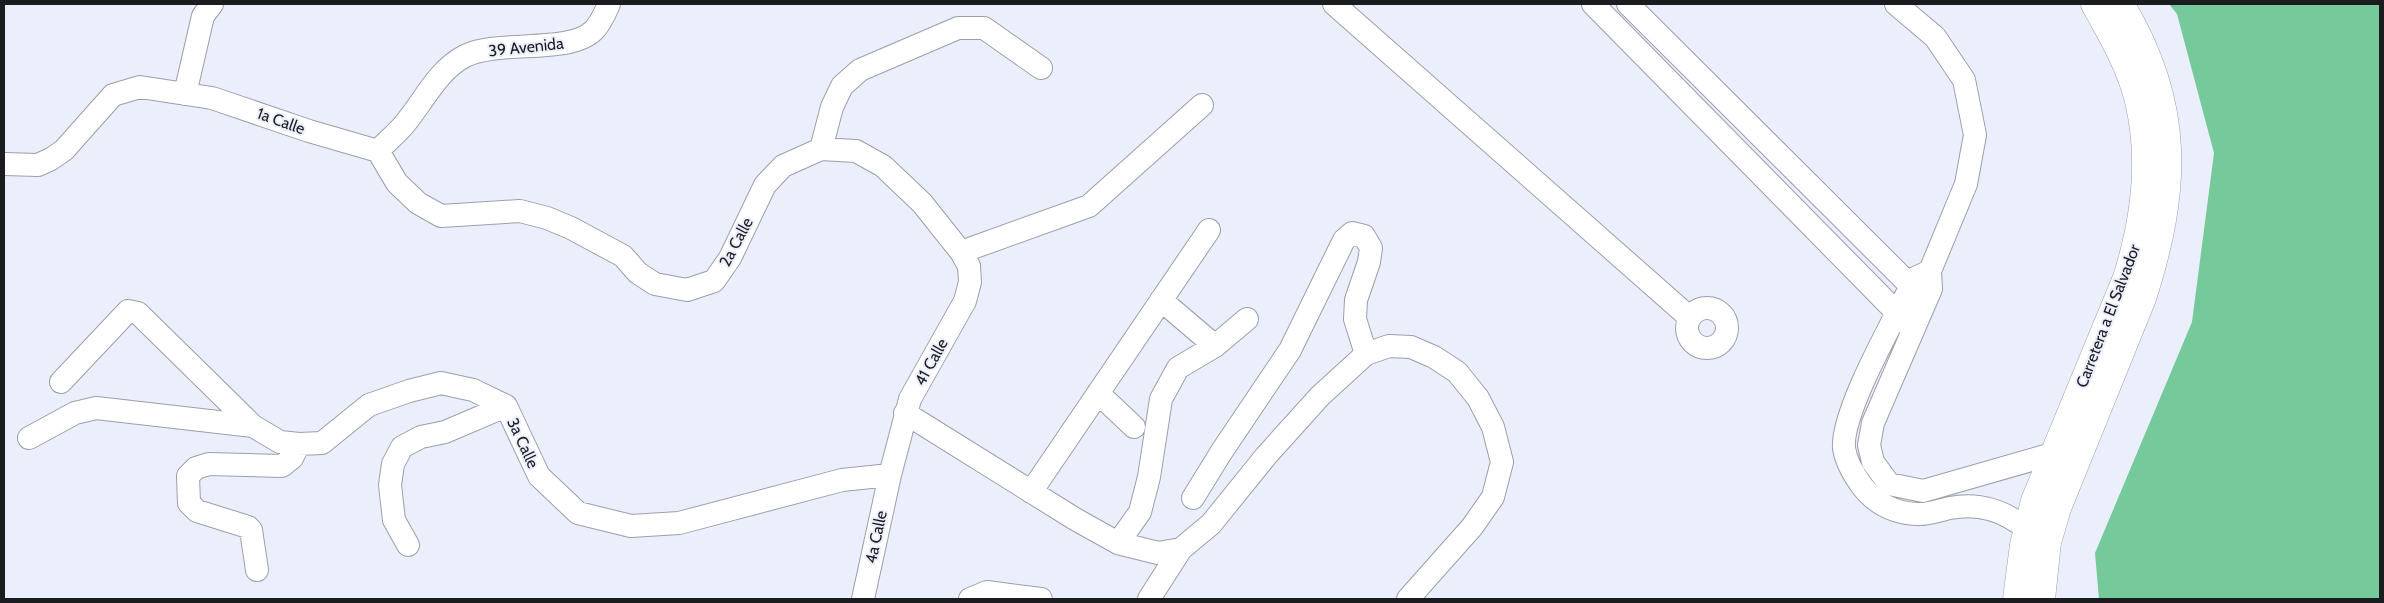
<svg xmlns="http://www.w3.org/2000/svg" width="2384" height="603" font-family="Cabin,sans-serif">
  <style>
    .forest { fill: #75c99a }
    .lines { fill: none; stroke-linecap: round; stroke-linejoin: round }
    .minor-casing { stroke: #9b9faa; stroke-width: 24 }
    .highway-casing { stroke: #9b9faa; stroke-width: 29 }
    .minor { stroke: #fff; stroke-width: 22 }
    .highway { stroke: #fff; stroke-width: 28 }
    .labels { text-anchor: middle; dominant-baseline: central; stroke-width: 4; stroke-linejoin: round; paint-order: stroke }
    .street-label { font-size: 16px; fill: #1a1c20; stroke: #ebeffb }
  </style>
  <rect width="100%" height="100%" fill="#ebeffb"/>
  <path class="forest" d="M2169,4h211v595h-281l-4,-46 97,-231 22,-169 -37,-139z"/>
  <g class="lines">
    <defs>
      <path id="minor" d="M1334,4l355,313
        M1593,4l320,325
        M1628,4l294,293
        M1896,4l39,33 29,43 11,55 -9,49 -36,87 1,18 -58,134 -4,22 4,17 16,22 34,7 129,-37
        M185,94l18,-78 9,-12
        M821,149l11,-42 10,-21 18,-16 98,-42h26l57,40
        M378,151l19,32 21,20 23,13 79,-5 27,7 24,10 52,28 15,17 17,11 32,6 27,-9 16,-23 35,-73 18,-19 38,-17 35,2 27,15 39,37 39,49 8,14 1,16 -5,19 -55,98 -20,76 -27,124
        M378,151c9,-10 21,-19 29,-30 18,-22 31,-51 58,-65 34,-17 105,-1 129,-26 7,-7 11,-17 15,-26
        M4,164l34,1 13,-6 13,-9 49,-55 27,-8 72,11 97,33 69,20
        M961,252l128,-46 113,-101
        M1930,271l-15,7c-18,37 -74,133 -71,170 2,14 10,27 18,38 13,17 32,27 55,28 10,1 23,-4 33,-6 30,-6 54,3 77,21
        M1161,300l54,46
        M1687 328a20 20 0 1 1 40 0a20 20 0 1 1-40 0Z
        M61,382l67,-71 10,2 115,113 27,16 19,2 23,-1 47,-38 40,-14 32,-8 32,7 33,16 33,70 39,37 53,13 48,-3 163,-43 48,-5
        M1098,393l36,34
        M905,413l170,106 43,24 40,10 23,-4 30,-25 55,-68 54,-60 46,-42 23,-8 22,1 23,10 23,15 21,26 15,29 9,35 -9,35 -21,30 -64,72
        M29,438l46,-25 21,-5 157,18
        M1031,492l178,-262
        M1193,498l29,-47 68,-101 54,-110 8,-7 12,3 7,12 -2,14 -13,38 -1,19 11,35
        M1118,543l22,-31 9,-35 12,-78 17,-31 37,-22 32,-27
        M408,545l-14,-25 -4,-35 3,-21 9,-17 19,-10 24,-5 61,-26
        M257,570l-6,-40 -3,-3 -51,-16 -8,-8 -1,-27 8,-8 13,-4 73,2 10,-8 7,-14
        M970,599l17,-7 54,7
        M1149,599l32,-50"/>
      <path id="highway" d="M2017,599l7,-54 11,-44 92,-223c18,-57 26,-118 12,-177 -8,-34 -27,-67 -44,-97
        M2041,599l6,-57 10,-34 85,-210c35,-109 39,-193 -22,-294"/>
    </defs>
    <use href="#minor" class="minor-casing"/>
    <use href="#highway" class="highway-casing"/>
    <use href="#minor" class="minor"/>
    <use href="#highway" class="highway"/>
  </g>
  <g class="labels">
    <g class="street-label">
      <text transform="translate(526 47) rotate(-6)">39 Avenida</text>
      <text transform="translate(281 121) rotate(20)">1a Calle</text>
      <text transform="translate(736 242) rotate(-62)">2a Calle</text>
      <text transform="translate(2108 316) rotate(-69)">Carretera a El Salvador</text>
      <text transform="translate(931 362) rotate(-61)">41 Calle</text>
      <text transform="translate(523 443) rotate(65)">3a Calle</text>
      <text transform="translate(876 537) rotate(-78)">4a Calle</text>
    </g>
  </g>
  <rect width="2384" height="603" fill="none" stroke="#1a1c20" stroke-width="10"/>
</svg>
